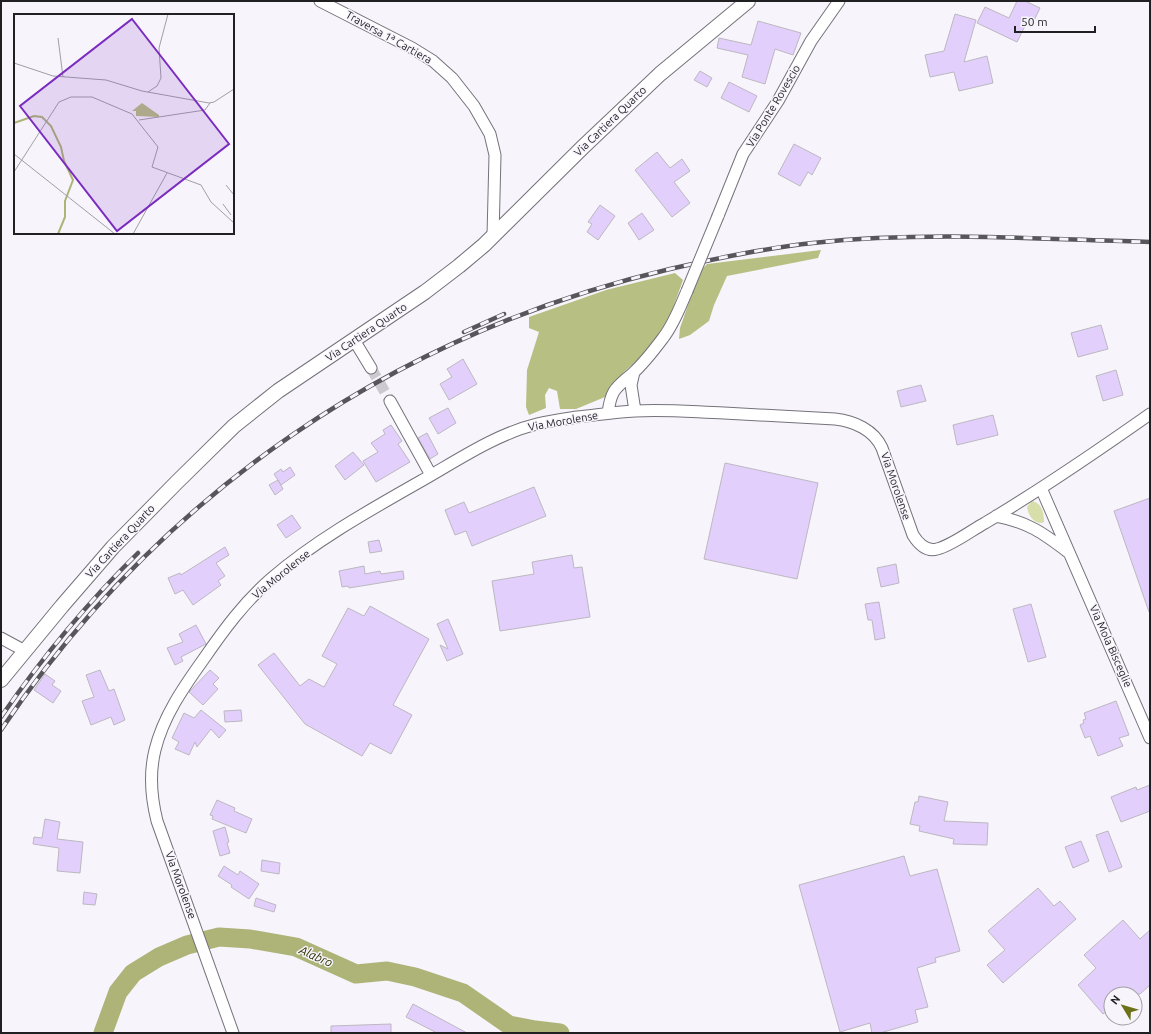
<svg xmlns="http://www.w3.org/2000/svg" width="1151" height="1034" font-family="Ubuntu,sans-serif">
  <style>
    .green { fill: #d8deaa }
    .forest { fill: #b8bf82 }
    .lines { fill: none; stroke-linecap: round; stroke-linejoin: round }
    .river { stroke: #aeb478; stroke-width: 19 }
    .building { fill: #e3cffc; stroke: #bcb8c0 }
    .minor-tunnel { stroke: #ccc9d0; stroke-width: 11; stroke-dasharray: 11 5.5; stroke-linecap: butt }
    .minor-casing { stroke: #75727a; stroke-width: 13 }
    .tertiary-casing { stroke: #75727a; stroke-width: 16 }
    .minor { stroke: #fff; stroke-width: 11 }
    .tertiary { stroke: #fff; stroke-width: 14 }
    .rail-casing { stroke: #57565a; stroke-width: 4.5 }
    .rail { stroke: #f7f4fc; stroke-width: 3; stroke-dasharray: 9; stroke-linecap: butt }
    .minor-bridge-casing { stroke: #75727a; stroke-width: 13; stroke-linecap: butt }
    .minor-bridge { stroke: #fff; stroke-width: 11 }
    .labels { text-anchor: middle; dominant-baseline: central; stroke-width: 3; stroke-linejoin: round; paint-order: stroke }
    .street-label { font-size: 11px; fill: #201f22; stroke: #f7f4fc }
    .water-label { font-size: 12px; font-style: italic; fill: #2f3201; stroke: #f7f4fc }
    .inset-river { fill: none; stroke: #aeb478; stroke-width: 2 }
    .inset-road { fill: none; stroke: #a19fa5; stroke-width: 1 }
    .view { fill: #7b2cbf; fill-opacity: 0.15; stroke: #7b2cbf; stroke-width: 2 }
    .inset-edge { fill: none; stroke: #201f22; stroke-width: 2 }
  </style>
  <rect width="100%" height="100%" fill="#f7f4fc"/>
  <path class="green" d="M1032,501c10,2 12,12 12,21l-2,1c-9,0 -14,-8 -15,-16z"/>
  <path class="forest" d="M821,250l-3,8 -91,18 -13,29 -5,16 -19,14 -11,4 1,-11 20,-57 7,-7z
    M675,273l8,7 -15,42 -17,26 -27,24 -19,25 -29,12h-16l-3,-18 -8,-3 -4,7 1,13 -17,7 -3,-8 1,-37 12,-38 -10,-4v-11l77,-27z"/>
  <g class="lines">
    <path class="river" d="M103,1033l15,-41 15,-19 26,-16 28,-12 32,-8 31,2 46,8 60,27 31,-3 28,6 48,16 46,32 26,5 25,3"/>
  </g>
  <path class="building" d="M1017,1h8l15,7 -9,19 -5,-3 -9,18 -40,-19 8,-16 24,11z
    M955,14l21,6 -12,42 23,-6 6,27 -34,8 -5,-19 -24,5 -5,-22 19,-4z
    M758,21l43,12 -8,22 -18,-6 -10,35 -23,-7 6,-22 -31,-7 2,-10 32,7z
    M700,71l12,7 -5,9 -13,-7z
    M729,82l28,14 -8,16 -28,-14z
    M794,144l27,14 -9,17 -4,-3 -8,14 -22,-12z
    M657,152l13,16 12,-9 8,12 -16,11 16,21 -18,14 -37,-47z
    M600,205l15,11 -17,24 -11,-8 5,-8 -4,-2z
    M642,213l12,17 -15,10 -11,-17z
    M1101,325l7,24 -30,8 -7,-24z
    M463,359l14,25 -28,16 -9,-16 12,-7 -5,-8z
    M1116,370l7,25 -20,6 -7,-25z
    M921,385l5,16 -25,6 -4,-16z
    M448,408l8,15 -18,11 -9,-16z
    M993,415l5,20 -41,10 -4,-20z
    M391,425l11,16 -4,3 12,18 -34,20 -13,-21 15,-9 -7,-9 14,-9 -2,-4z
    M427,433l11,21 -8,5 -12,-21z
    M353,452l11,13 -19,15 -10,-14z
    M725,463l93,20 -21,96 -93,-20z
    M290,467l5,8 -14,10 -7,-11 7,-5 2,3z
    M278,480l5,9 -8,6 -6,-10z
    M534,487l12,29 -74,30 -6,-15 -11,4 -10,-25 19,-8 5,11z
    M1150,498v113l-1,1 -35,-101z
    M292,515l9,13 -15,10 -9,-13z
    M379,540l3,11 -12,2 -2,-11z
    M225,547l4,8 -13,8 9,13 -7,5 3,4 -28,20 -10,-15 -8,4 -7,-16 12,-5 1,2z
    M572,555l2,13 8,-1 8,50 -90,14 -8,-50 42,-7 -2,-12z
    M896,564l3,19 -18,4 -4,-19z
    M364,566l1,8 15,-3 1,3 22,-3 1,8 -55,9 -1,-2 -6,1 -3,-16z
    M879,602l6,36 -10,2 -3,-20h-4l-3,-16z
    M1031,604l15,53 -18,5 -15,-53z
    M370,606l59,33 -36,66 19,10 -21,39 -21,-11 -8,13 -57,-32 -47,-59 16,-12 26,33 9,-7 15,8 13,-23 -15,-8 26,-48 16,8z
    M448,619l15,35 -16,7 -7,-16 8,4 -11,-25z
    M196,625l10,19 -25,13 2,4 -8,4 -8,-17 16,-6 -4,-8z
    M100,670l9,21 5,-2 11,31 -11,5 -3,-8 -20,8 -9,-24 12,-4 -8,-22z
    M210,670l9,8 -6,6 5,5 -15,16 -14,-13z
    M45,674l10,7 -3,4 9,6 -8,12 -19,-13z
    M1116,701l13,34 -10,3 4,8 -25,10 -8,-20 -5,2 -5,-13 4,-2 -1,-3 3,-1 -2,-6z
    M201,710l25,20 -7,8 -8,-9 -14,18 -2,-5 -6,13 -14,-6 4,-7 -7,-4 12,-25 10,5z
    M241,710l1,11 -17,1 -1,-11z
    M1150,785v26l-29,11 -10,-25 25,-10 1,3z
    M919,796l29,6 -4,19 44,2 -1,22 -34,-1 1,-5 -35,-8 1,-5 -10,-2 5,-22h3z
    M217,800l18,8 -1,3 18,8 -6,14 -34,-14 1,-3 -3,-1z
    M45,819l15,3 -3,17 26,3 -3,31 -23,-2 2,-23 -26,-4 1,-7 8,1z
    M225,827l4,15 -2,1 3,10 -10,3 -7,-25z
    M1108,831l14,36 -13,5 -13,-37z
    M1081,841l8,20 -16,7 -8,-21z
    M904,856l6,20 27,-7 23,82 -25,7 1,4 -19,6 11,39 -13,3 3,12 -38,11h-8l-2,-10 -30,9 -41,-147z
    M262,860l18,3 -1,11 -18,-3z
    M224,866l14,9 2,-4 19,13 -10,15 -18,-12 1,-2 -14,-9z
    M1038,888l16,18 6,-5 16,18 -73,64 -16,-18 18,-15 -17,-19z
    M84,892l13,2 -2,11 -12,-1z
    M256,898l20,7 -2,7 -20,-6z
    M1123,920l17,19 10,-9v55l-10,9h-29v13l-8,7 -25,-29 18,-17 -12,-13z
    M413,1004l54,29h-30l-31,-16z
    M391,1024v9h-60v-7z"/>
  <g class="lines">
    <path class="minor-tunnel" d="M371,368l19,33"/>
    <defs>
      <path id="minor" d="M320,1l92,47 21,13 19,17 22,28 16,28 5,21 -2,81
        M718,216l25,-62 35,-53 33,-60 28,-40
        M354,340l17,28
        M634,372l-3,13 4,26
        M390,401l41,74
        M608,413c3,-24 8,-25 25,-40 11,-10 21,-23 30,-35 11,-14 17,-31 24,-47
        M1041,488l109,250
        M996,516c32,6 47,17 72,36
        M1,638l24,13
        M233,1033l-76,-212c-6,-24 -8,-47 -2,-71 8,-33 28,-62 48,-90 20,-29 41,-58 69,-82 44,-38 98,-68 149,-97 37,-21 75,-47 116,-57 13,-3 27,-5 40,-7 19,-2 38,-5 58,-6 29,-2 59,1 89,2 37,2 74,4 111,6 19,2 39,11 47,29l31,87c5,8 13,17 24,14 14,-3 35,-19 48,-26 57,-34 111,-71 165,-109"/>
      <path id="tertiary" d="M1,680l61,-74 51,-59 64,-65 57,-56 44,-35 147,-99 34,-26 25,-21 99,-98 77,-73 88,-73"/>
    </defs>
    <use href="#minor" class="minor-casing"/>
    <use href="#tertiary" class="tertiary-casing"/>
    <use href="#minor" class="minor"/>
    <use href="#tertiary" class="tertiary"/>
    <defs>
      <path id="rail" d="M464,332l40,-18
        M1,717c40,-58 86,-114 137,-164
        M1,730c159,-236 393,-396 669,-461 48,-11 95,-21 143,-26 112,-12 225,-4 337,-1"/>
    </defs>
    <use href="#rail" class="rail-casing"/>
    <use href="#rail" class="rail"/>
    <defs>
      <path id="minor-bridge" d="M687,291l31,-75"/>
    </defs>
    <use href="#minor-bridge" class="minor-bridge-casing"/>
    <use href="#minor-bridge" class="minor-bridge"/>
  </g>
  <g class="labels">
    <g class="street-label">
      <text transform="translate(389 37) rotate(29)">Traversa 1ª Cartiera</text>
      <text transform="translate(773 106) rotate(-59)">Via Ponte Rovescio</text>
      <text transform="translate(610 121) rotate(-44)">Via Cartiera Quarto</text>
      <text transform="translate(366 332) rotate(-34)">Via Cartiera Quarto</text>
      <text transform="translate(563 421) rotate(-10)">Via Morolense</text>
      <text transform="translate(896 486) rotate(71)">Via Morolense</text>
      <text transform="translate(120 541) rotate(-47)">Via Cartiera Quarto</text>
      <text transform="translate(281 574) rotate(-39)">Via Morolense</text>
      <text transform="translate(1111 646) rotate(66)">Via Mola Bisceglie</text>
      <text transform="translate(181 885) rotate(70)">Via Morolense</text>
    </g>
    <g class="water-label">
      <text transform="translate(316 956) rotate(24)">Alabro</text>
    </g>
  </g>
  <g transform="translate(14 14)">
    <rect width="220" height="220" fill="#f7f4fc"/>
    <path d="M128,89l17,12v2l-23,-1v-5h-4z" fill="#b8bf82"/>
    <path class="inset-river" d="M0,109l20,-7 8,1 9,9 10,21 3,14 9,19 -8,21v16l-7,17"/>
    <path class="inset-road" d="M44,24l5,39M0,49l39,13 53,4 36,11 67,12 5,-1 20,-13M134,78l9,-6 4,-8 -2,-30 9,-34M125,106l66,-10 5,-7M0,140l101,80M0,158l45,-70 12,-5h21l40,17 26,33 -6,20 49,18 10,17 23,21M212,171l8,10M209,190l8,11M119,220l34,-61"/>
    <path class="view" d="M118,5l97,125 -112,87 -97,-125z"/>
    <rect width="220" height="220" class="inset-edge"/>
  </g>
  <rect width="1151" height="1034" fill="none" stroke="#201f22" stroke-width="4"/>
  <g transform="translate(1123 1006) rotate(308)"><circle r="19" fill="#f7f4fc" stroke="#a19fa5"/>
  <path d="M0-3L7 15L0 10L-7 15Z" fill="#6d7219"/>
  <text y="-6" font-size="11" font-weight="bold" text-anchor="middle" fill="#201f22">N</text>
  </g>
  <path d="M1015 26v6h80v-6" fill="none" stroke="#201f22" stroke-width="2"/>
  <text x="1021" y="26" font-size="12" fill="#201f22" stroke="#f7f4fc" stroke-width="3" paint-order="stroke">50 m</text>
</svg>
